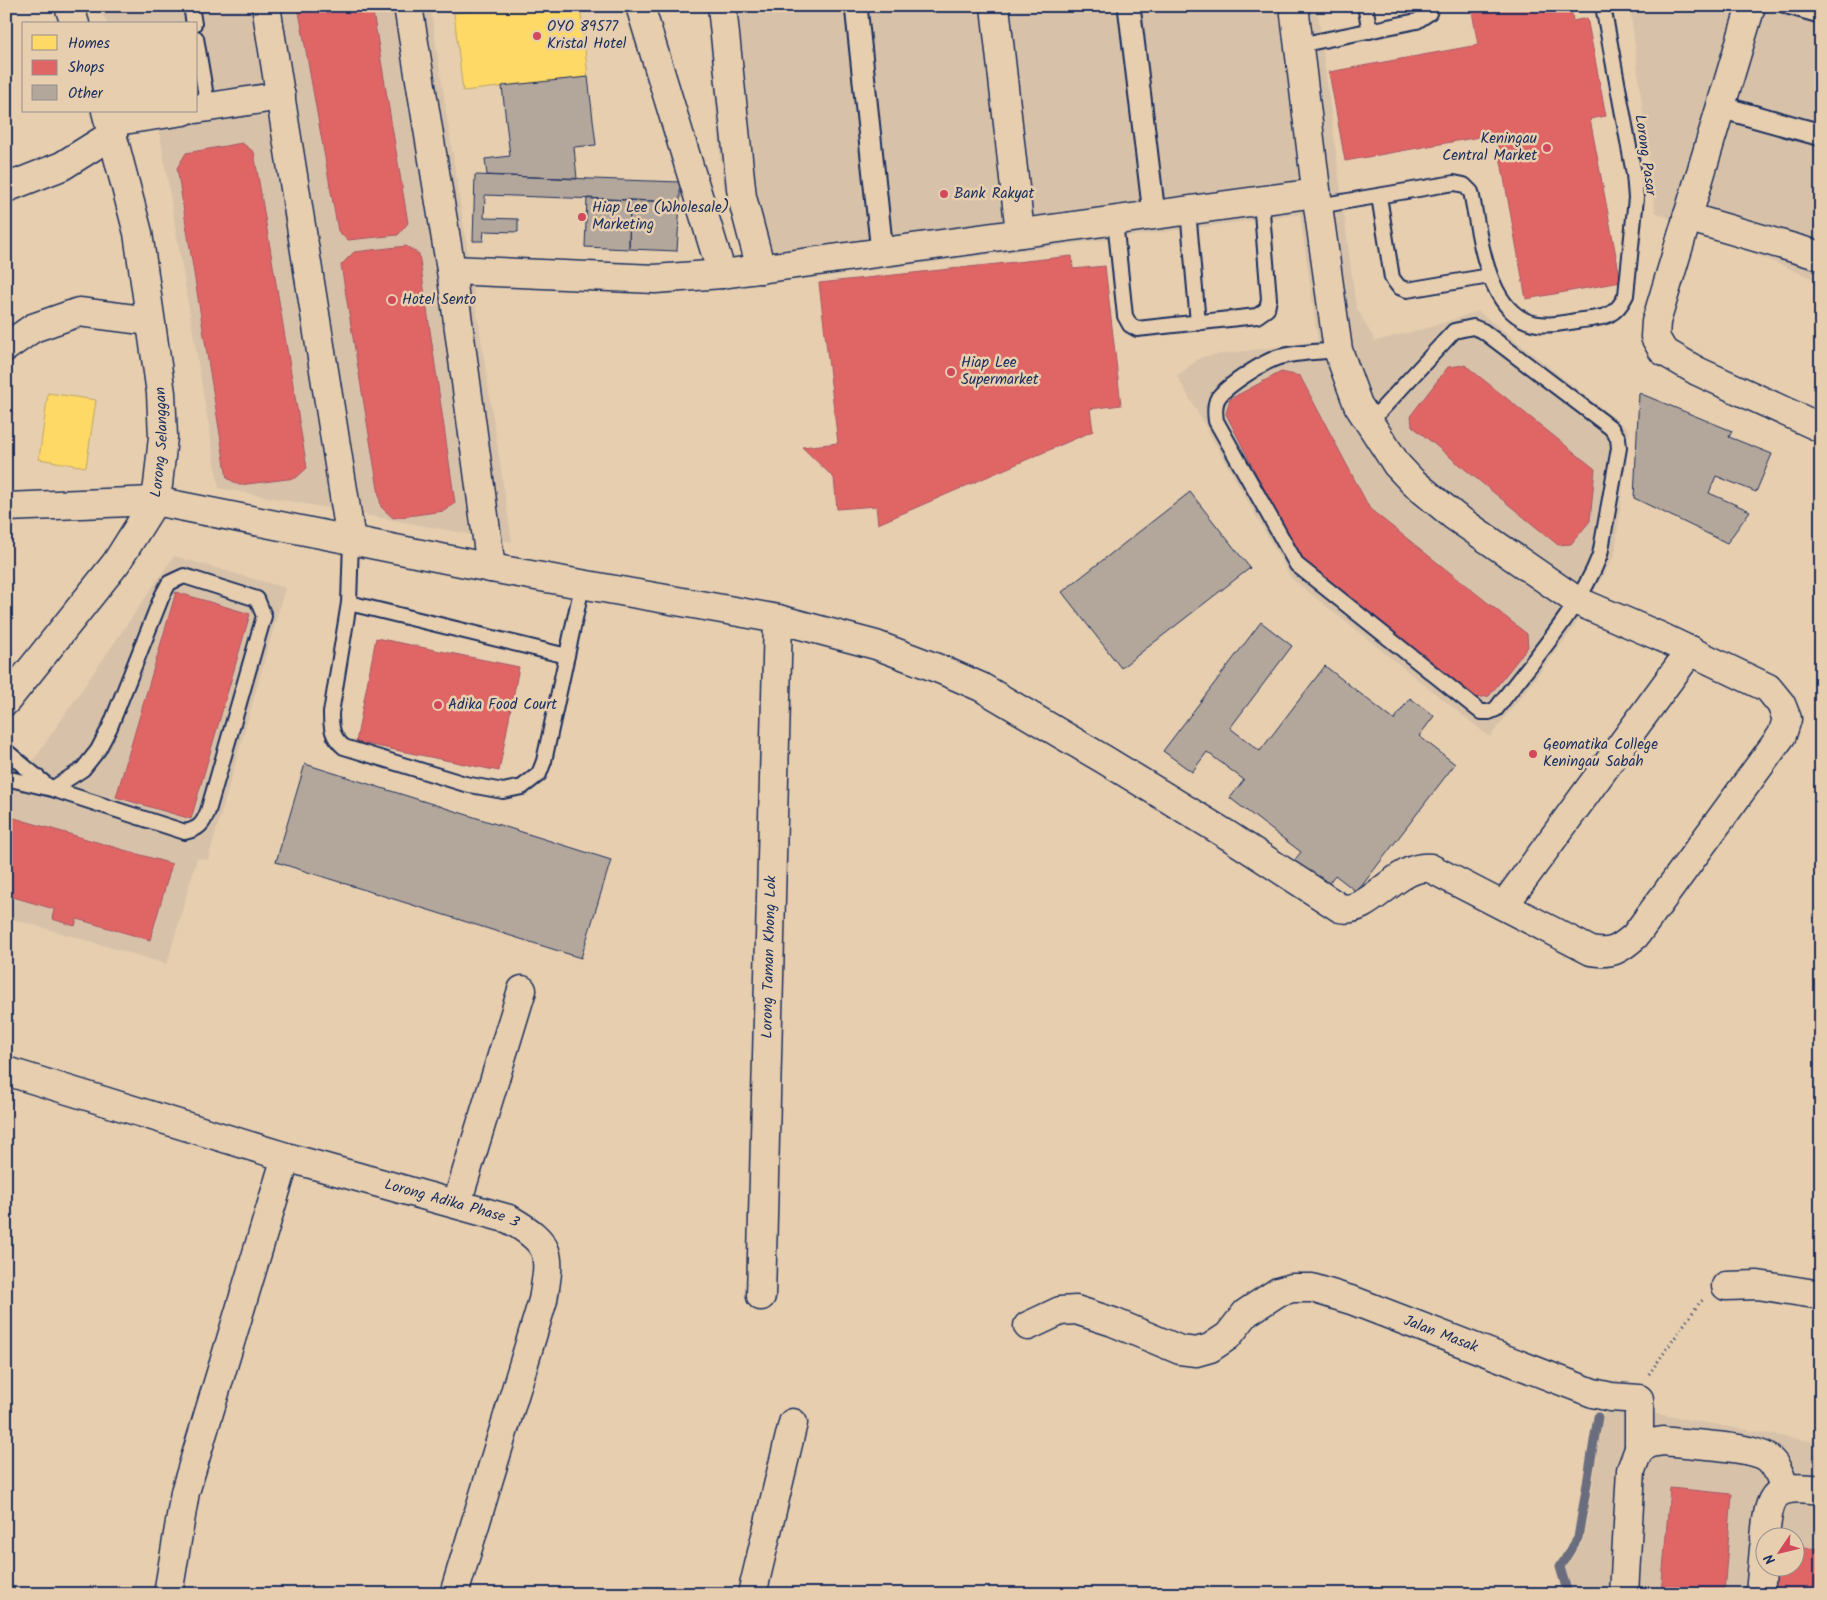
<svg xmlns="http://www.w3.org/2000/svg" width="1827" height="1600" font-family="Kalam,sans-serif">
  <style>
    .built { fill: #d7c2a9; fill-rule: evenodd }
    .homes { fill: #ffd966; stroke: #bba664 }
    .shops { fill: #e06666; stroke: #a55664 }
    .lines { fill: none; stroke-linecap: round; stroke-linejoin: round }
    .stream { stroke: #6b6d7e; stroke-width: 9 }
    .building { fill: #b3a69b; stroke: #1b2f5e }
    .service-casing { stroke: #1b2f5e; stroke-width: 18 }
    .pedestrian-casing { stroke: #1b2f5e; stroke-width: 25 }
    .minor-casing { stroke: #1b2f5e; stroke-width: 31 }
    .path { stroke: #1b2f5e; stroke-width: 3; stroke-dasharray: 1 4; stroke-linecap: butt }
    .service { stroke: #e6ceaf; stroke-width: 14 }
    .pedestrian { stroke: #e6ceaf; stroke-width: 21 }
    .minor { stroke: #e6ceaf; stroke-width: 28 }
    .poi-dot { fill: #d1495b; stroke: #e6ceaf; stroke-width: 2 }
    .labels { text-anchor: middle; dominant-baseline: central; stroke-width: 5; stroke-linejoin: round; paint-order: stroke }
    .poi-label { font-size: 15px; fill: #1b2f5e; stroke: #e6ceaf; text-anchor: start }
    .street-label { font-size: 15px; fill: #1b2f5e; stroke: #e6ceaf }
  </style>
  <rect width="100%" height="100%" fill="#e6ceaf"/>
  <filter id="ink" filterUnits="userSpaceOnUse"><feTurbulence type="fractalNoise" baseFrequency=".02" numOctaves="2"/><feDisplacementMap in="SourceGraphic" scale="10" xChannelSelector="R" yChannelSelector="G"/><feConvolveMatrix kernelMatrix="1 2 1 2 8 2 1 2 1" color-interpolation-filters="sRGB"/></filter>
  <g filter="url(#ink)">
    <path class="built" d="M97,6h333l82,536 -293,-54 -63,-377h40v-87h-88z
      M709,6h608l39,301 19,34 52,-13 51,-17 151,119 -14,124 -42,75 -83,108 -199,-159 -114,-202 24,-19 117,-16 -18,-127 -548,72 -29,-102 -16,-165z
      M1630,6h191v276l-166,-70z
      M174,556l111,32 -77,272 -11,-2 -30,106 -161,-47v-117z
      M1605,1405l216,38v151h-251l-7,-22 21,-33zM1764,1538h30v30h-30z"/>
    <path class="homes" d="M519,6h61l8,71 -125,14 -9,-78z
      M48,393l48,7 -10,67 -47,-8z"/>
    <path class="shops" d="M298,6h74l36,217 -10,12 -50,5 -10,-9z
      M1471,6h100l2,15 14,-3 19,98 -16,3 31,163 -95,17 -30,-165 -151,27 -16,-89 149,-27z
      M242,143l12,9 53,316 -11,10 -57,7 -12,-7 -50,-310 9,-15z
      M406,246l13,8 36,249 -11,8 -51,7 -12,-11 -40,-242 13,-13z
      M1072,256l1,13 32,-3 16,139 -31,4 3,22 -215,93 -2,-18 -39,3 -3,-31 -32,-31 36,-4 -19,-160z
      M1465,365l130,104 -5,52 -19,23 -13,1 -146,-119 -1,-11 37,-48z
      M1281,372l19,4 70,133 157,125 1,13 -39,49 -13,2 -175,-136 -75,-148 4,-15z
      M176,592l74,22 -59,205 -75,-22z
      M376,638l143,29 -20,104 -143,-29z
      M11,817l161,47 -22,76 -73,-21 -2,7 -23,-7 2,-10 -48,-14v-61z
      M1670,1488l62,6 -8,100h-63z
      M1794,1547l27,2v45h-52l2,-26h23z"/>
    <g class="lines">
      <path class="stream" d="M1568,1594l-8,-27 18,-29 20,-121"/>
    </g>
    <path class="building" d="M588,77l8,68 -22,2 3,32 -90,-4 -2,-16 25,-3 -8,-70z
      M475,175l205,7v20l-195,-7 -1,23 34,1v13l-34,-1 -1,10h-10z
      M587,198l43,2 -1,49 -44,-2z
      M630,200l50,2 -3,49 -48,-2z
      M1639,393l93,38 -3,6 43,17 -16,38 -40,-16 -7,17 41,18 -23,32 -93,-45z
      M1190,492l60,76 -129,100 -59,-76z
      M1261,622l31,24 -62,82 30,23 65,-85 69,54 16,-22 24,18 -15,20 36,28 -98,128 -22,-17 -13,17 -33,-25 12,-15 -71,-54 14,-18 -37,-28 -15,20 -29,-21z
      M305,764l306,96 -30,98 -305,-96z"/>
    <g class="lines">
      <defs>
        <path id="service" d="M191,6l3,18
          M1365,6l5,25
          M1786,6l35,10
          M196,38l12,70
          M1299,45l118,-24 12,-8 2,-7
          M1379,196l13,82 7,9 8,3 83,-14
          M1318,206l136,-23 10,2 7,7c9,41 15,125 67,132 12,2 25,-1 38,-3 25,-4 38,-1 50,-26l10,-97 -2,-24 -31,-168
          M1188,210l10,113
          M1115,221l10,95 5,9 7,4 120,-13 10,-7 2,-10 -8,-99
          M1338,350c-19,2 -41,2 -59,7 -14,4 -53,29 -61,41 -4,7 -3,16 -2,23l81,144 184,147h8l7,-3c36,-48 83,-99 104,-154l19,-107 -1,-10 -7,-10 -128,-97 -10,-4 -19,4 -85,92
          M351,540l-2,63 -18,110c0,15 1,24 13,34l121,37 38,7 19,-4 17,-13 5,-13 38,-175
          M349,603l218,53
          M6,751l43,36
          M6,778l46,11 133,43c14,-3 18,-8 23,-21l56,-195 -7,-17 -73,-23 -15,7 -7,13 -52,131 -12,23 -15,19 -31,20"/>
        <path id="pedestrian" d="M856,6l26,246
          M1129,6l25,208
          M1720,107l101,28"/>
        <g id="minor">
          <path d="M69,6l6,18"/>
          <path d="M266,6l85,534"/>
          <path d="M640,6l82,268"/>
          <path d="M722,6l20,191 19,72"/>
          <path d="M995,6l25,227"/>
          <path d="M1751,6l-95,316 -1,15 8,14 34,20 124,57"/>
          <path d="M196,109l85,-13"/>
          <path d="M110,122l74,-11"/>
          <path d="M6,188l56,-22 51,-32"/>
          <path d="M1687,217l134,39"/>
          <path d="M451,270l204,9 67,-5 594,-81"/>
          <path d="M6,347l27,-19 46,-16 71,9"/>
          <path d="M6,507l149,-6 336,67 -40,-298 -43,-264"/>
          <path d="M491,568l287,51 98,26 66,25 39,17 124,73 124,76 111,72c30,7 56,-44 90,-40l161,83c21,4 29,-2 44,-15l147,-201 5,-16 -6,-15 -13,-16 -109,-52 -82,-35 -123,-85 -41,-34 -16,-17 -39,-60 -20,-55 -20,-144 -24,-200"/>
          <path id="s1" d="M6,701l110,-138 39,-62 3,-16 5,-48 -2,-44 -23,-160 -32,-122"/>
          <path d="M1505,904l186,-254"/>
          <path id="s2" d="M6,1071l280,86 223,62c43,25 42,34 34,81l-89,294"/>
          <path d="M457,1203l65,-213"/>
          <path d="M1726,1286l32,-1 63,10"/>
          <path id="s3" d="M761,1296l17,-677"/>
          <path id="s4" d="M1028,1326l32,-15 16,-1 37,12 67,28 16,2 14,-4 18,-12 18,-23 32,-21 14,-4h20l42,13 239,92 18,4 28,2v50"/>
          <path d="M1765,1538c4,-46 9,-54 56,-48"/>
          <path d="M168,1594l17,-102 101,-335"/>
          <path d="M752,1594l41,-171"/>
          <path d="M1624,1594l7,-124 8,-21 12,-6 12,-2c22,3 92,5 106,18 9,8 12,19 16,30"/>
          <path d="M1760,1594l4,-46"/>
        </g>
      </defs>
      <use href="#service" class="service-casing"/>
      <use href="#pedestrian" class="pedestrian-casing"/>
      <use href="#minor" class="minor-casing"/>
      <path class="path" d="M1649,1374l51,-72 4,-3"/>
      <use href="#service" class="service"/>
      <use href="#pedestrian" class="pedestrian"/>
      <use href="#minor" class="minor"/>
    </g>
  </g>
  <g class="poi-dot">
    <circle cx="537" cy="36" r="5"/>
    <circle cx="1547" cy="148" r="5"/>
    <circle cx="944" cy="194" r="5"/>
    <circle cx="582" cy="217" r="5"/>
    <circle cx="392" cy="300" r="5"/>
    <circle cx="951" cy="372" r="5"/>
    <circle cx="438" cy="705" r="5"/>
    <circle cx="1533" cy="754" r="5"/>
  </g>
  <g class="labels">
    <g class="poi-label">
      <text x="547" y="27">OYO 89577<tspan x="547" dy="17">Kristal Hotel</tspan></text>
      <text x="1537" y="139" text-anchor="end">Keningau<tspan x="1537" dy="17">Central Market</tspan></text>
      <text x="954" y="194">Bank Rakyat</text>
      <text x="592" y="208">Hiap Lee (Wholesale)<tspan x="592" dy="17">Marketing</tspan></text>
      <text x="402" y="300">Hotel Sento</text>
      <text x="961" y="363">Hiap Lee<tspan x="961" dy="17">Supermarket</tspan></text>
      <text x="448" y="705">Adika Food Court</text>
      <text x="1543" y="745">Geomatika College<tspan x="1543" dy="17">Keningau Sabah</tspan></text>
    </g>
    <g class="street-label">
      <text transform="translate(1645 155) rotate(82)">Lorong Pasar</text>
      <text stroke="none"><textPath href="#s1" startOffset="309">Lorong Selanggan</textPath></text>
      <text stroke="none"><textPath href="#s3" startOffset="339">Lorong Taman Khong Lok</textPath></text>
      <text stroke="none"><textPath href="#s2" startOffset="465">Lorong Adika Phase 3</textPath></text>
      <text stroke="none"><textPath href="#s4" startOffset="454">Jalan Masak</textPath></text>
    </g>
  </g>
  <rect width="1827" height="1600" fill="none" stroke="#e6ceaf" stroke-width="25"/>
  <rect x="12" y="12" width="1802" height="1575" fill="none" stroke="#1b2f5e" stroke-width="2" filter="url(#ink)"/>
  <rect x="22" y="22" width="175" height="90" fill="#e6ceaf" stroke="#958e8f"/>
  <rect x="32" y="35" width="25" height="15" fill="#ffd966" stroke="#958e8f"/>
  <text x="68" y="48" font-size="15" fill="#1b2f5e">Homes</text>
  <rect x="32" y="60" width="25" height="15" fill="#e06666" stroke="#958e8f"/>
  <text x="68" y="72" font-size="15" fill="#1b2f5e">Shops</text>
  <rect x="32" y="85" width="25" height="15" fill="#b3a69b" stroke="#958e8f"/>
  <text x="68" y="98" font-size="15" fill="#1b2f5e">Other</text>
  <g transform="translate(1780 1552) rotate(235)"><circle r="24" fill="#e6ceaf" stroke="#958e8f"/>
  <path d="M0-4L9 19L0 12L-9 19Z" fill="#d1495b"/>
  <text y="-8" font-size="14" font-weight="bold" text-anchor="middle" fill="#1b2f5e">N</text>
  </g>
</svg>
